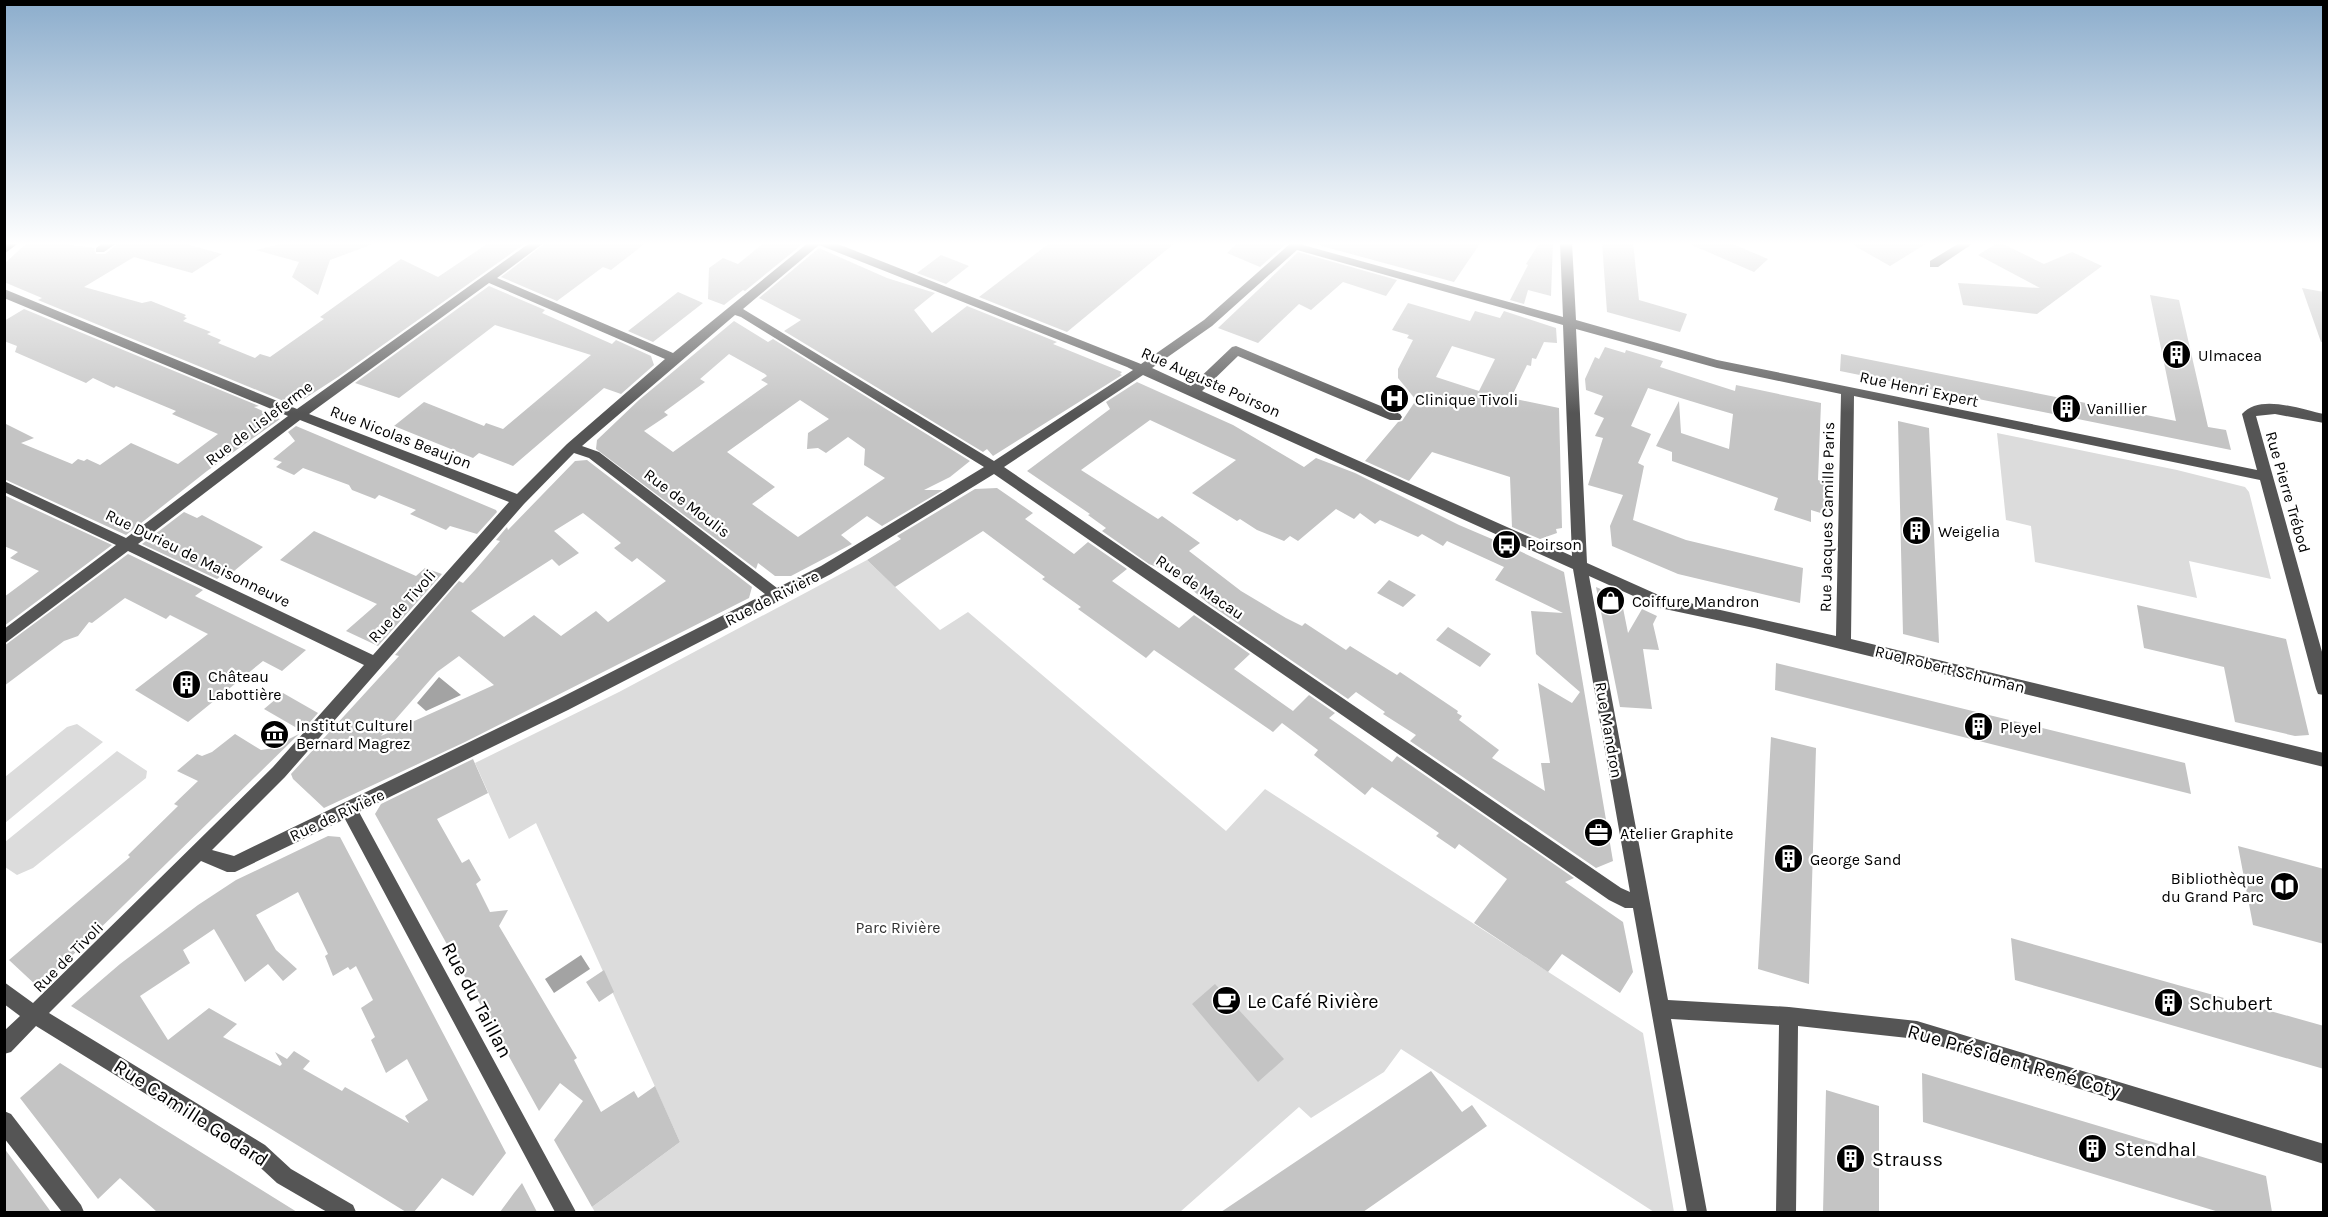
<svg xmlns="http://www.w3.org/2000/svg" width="2328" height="1217" font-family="Karla,sans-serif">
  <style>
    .green { fill: #dcdcdc }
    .water { fill: #a3a3a3 }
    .building { fill: #c4c4c4; fill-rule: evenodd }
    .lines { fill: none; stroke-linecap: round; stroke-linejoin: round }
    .minor { fill: #555; fill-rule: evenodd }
    .major { fill: #000; fill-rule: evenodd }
    .labels { text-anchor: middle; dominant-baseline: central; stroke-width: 4.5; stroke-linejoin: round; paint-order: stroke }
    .poi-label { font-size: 16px; fill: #000; stroke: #fff; text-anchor: start }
    .street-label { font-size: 16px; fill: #000; stroke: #fff }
    .park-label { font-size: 16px; fill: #333; stroke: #fff }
    .near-street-label { font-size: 20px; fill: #000; stroke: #fff }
    .near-poi-label { font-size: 20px; fill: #000; stroke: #fff; text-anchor: start }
  </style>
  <rect width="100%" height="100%" fill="#fff"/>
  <path class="green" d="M1997,433l180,37 68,17 4,5 22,87 -82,-18 8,37 -162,-36 -4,-36 -25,-6z
    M867,560l73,70 28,-18 258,219 39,-42 378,244 31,179h-20l-253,-163 -17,23 -73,46 -12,-11 -119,105h-585l-3,-5 88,-65 -144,-319 -27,16 -34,-76 144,-71z
    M77,724l26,18 -98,81v-46l62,-50z
    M117,751l30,20 -1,7 -113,90 -16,7 -12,-8v-25z"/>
  <path class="water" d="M439,677l22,18 -35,16 -9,-8z
    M581,955l9,14 -36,24 -9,-14z"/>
  <path class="building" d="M28,242h23l43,6 2,6h9l15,-12h59l43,12 -30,19 -58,-16 -50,30 58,16 9,-2 35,14 -2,2 3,1 -4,3 28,11 -4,2 14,6 -3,3 37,15 5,-4 10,3 54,-38 -4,-2 81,-58 37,18 52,-35h37l-189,135 -34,22 -18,3 -248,-102 4,-2 -38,-16v-18z
    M289,242h84v2l-43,16 -12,35 -26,-18 7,-15 -43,-12z
    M547,242h100l-36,28 -8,-3 -46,34 -56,-24z
    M765,242h40l-60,49 -2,-1 -19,15 -16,-6 1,-31 14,-10 15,6z
    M1051,242h125l-109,90 -88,-35z
    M1238,242h50l-28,25 -33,-14z
    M1307,242h174l-27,40z
    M1540,242h13l-2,54 -23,-6 -4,14 -14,-4 18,-35 -2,-1z
    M1602,242h31l6,58 48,14 -7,18 -73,-20z
    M1685,242h43l40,17 -14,13z
    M1848,242h81l-39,24z
    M1999,242l45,22 28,-12 30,14 -65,48 -74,-9 -5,-22 82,5 -62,-33z
    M819,248l68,30 48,15 -21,17 18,23 35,-27 90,36 -4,2 69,28 -2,2 2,1 -129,81 -6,-7 -4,3 -199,-121 17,-11 -42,-22z
    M1298,252l99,28 -11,16 -43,-14 -32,28 -12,-6 -41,39 -40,-15z
    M941,255l13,5 15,6 -23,18 -29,-11z
    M489,286l56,24 -3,3 70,31 4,-4 35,16 3,9 -33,29 -17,-6 -91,78 -34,-13 -6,5 -79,-32 30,-24 60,24 2,-3 17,6 88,-74 -96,-30 -96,73 -44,-15z
    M2302,288l22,4v49l-3,1z
    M678,292l25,11 -50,39 -25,-11z
    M2150,295l29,5 29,127 18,3 5,20 -391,-79 1,-17 335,67z
    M1408,303l62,18 5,-10 25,7 4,-7 52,17 1,15 -13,-1 -8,17 -4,-1 -1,8 -4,-1 -16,33 48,10 3,120 -6,1 1,4 -17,6 -28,-12 -2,-50 -78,-25 -23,29 -44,-20 33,-39 4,-1 14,-21 -18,-22v-9l15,-29 -6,-2 2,-3 -17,-5zM1452,346l43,13 -16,32 -43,-14z
    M24,309l235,97 -5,1 26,12 -73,52 -81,64 -122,-56v-56l30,15 -13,5 51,21 6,-5 6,2 3,-2 13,6 31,-22 47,21 40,-30 -46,-20 4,-3 -60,-25 -2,2 -21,-10 -7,5 -71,-31 2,-6 -13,-5v-20z
    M734,321l34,21 5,-3 197,122 -20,16 -26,13h19l-61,36 -15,-10 -26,19 11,9 -61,32h-16l-17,-13 -2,6 -160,-120 1,-9 42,-40zM729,354l36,20 2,2 -6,4 7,4 -95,68 -29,-21 24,-16 -4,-3 41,-30 -5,-3zM800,400l29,19 -21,14 -1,16 11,-1 8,5 22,-16 17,12 -1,16 21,13 -87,59 -46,-33 23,-17 -48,-35z
    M1605,347l20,6 1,-3 37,11 -3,6 75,24 1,-6 85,18 -3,77 10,4 -1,31 -16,-5v12l-37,-12 4,-12 -106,-37v-9l-16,-6 23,-45 2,32 48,16 4,-35 -85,-26 -17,38 20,8 -13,29 6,3 -11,54 53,20 117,28 -3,35 -122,-29 -66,-28 -2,-20 13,-31 -35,-10 15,-47 -8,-2 9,-18 -10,-4 9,-18 -17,-6 -1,-11 10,-22 4,2z
    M1137,382l96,43 71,42 12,-9 39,15 104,52 54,23 -1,-4 6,3 -5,1 51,24 49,289 -17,7 -186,-127 6,-6 -33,-21 2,-2 -29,-20 -8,7 -139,-95 -37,-31 -23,-9 -47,-33 4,-3 -18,-13 2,-1 -63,-43 83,-62 -4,-7zM1150,420l86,40 -44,33 45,28 3,-2 17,11 27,11 6,-5 8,5 38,-32 18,10 6,-6 15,11 5,-4 38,17 4,-3 21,12 4,-5 57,26 -9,13 68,33 -32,-2 5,43 44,38 -8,11 -34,-20 12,80h-9l4,28 -53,-33 7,-8 -40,-30 3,-4 -5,-3 1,-2 -58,-39 -3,3 -47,-29 -4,4 -41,-27 -3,3 -16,-8 -45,-27 -52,-40 11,-8 -38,-27 -4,3 -77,-49z
    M1898,421l31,7 10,215 -36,-9z
    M296,426l200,84 1,2 -20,22 -27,-8 -4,4 -36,-16 6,-4 -37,-15 -4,4 -23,-9 -3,-5 -46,-17 -9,7 -18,-8 6,-5 -9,-3 22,-18 -7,-9z
    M587,460l165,127 -3,11 -284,144 -141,66 -31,-29 -2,-5 108,-118 -4,-1 64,-74 4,2 12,-13 25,-29 -4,-1 11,-13 1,3 67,-69zM583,513l38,30 -7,5 10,8 8,6 5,-4 29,23 -58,41 -12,-11 -35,25 -27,-21 -30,22 -33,-26 81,-52 7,7 20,-13 -25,-22zM459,656l35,29 -113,51 56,-64z
    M997,488l36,25 -8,6 49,35 14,-12 39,27 -15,12 67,47 15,-13 56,39 -16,15 59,42 16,-16 26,18 -6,5 26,18 37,26 5,-6 177,122 -9,4 58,40 10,50 -13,21 -58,-39 -14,18 -74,-49 33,-44 -48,-35 -4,5 -19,-13 3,-3 -67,-46 -7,8 -51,-40 4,-5 -36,-27 -9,9 -119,-82 -8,8 -68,-49 3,-2 -39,-28 3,-2 -62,-46 -88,56 -28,-27 34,-21 -4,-3 78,-47z
    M4,495l108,50 -108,81v-29l35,-26 -29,-13 8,-6 -14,-6z
    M184,512l13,6 5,-3 61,32 -35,29 -4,-2 -7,5 -75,-35z
    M314,531l102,45 9,-8 17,6 -64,72 -32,-15 31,-27 -97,-44z
    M128,554l75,36 -8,6 111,54 -24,21 -19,-10 -75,61 -53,-32 73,-56 -38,-19 -4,4 -41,-21 -33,25 -3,-1 -11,14 -14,5 -60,45v-40z
    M1389,580l27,15 -13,12 -26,-14z
    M1596,587l25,11 7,35 14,-24 15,7 -4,8 6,26 -16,-1 9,60 -32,-2z
    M2137,605l149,34 23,96 -14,1 -60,-14 -11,-55 -80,-19z
    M1448,627l21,13 22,14 -11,13 -44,-27z
    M1776,663l409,100 6,31 -416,-104z
    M283,693l35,20 -16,18 -38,-22z
    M235,734l26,16 19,-3 -1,-3 20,-10 -260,254 -30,-28 121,-103 -2,-2 50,-49 -4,-2 24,-23 -21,-10 20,-17 5,2 10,-4z
    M1771,737l45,11 -7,236 -51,-15z
    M473,759l15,34 -51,26 25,44 7,-4 12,21 -5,4 14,28 18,-2 -9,16 78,132 -3,2 27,52 33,-21 4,7 17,-12 25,56 -88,65 -38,-67 29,-39 -23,-18 -21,28 -164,-297 6,-10z
    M328,836l12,1 166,316 -33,43 -31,-18 -28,34h-8l-335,-206 49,-42 78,-59 38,-25zM298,892l30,62 -3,2 8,20 15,-9 2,3 6,-4 17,34 -12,8 14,29 -4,3 15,33 21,-14 21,41 -23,16 4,7 -64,-36 -3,4 -39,-22 7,-8 -16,-10 -7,8 -12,-7 7,12 -2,2 -57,-29 14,-13 -28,-16 -41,32 -28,-44 50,-33 -7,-13 31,-21 31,53 23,-18 15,17 14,-12 -21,-19 -20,-35z
    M2238,846l86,23v75l-71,-19z
    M2011,938l313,88v43l-309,-89z
    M604,970l10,22 -15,10 -13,-20z
    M1215,984l69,75 -26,23 -66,-78z
    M60,1063l99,63 138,86h-140l-37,-34 -22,21 -78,-101z
    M1431,1071l31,41 10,-7 15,21 -124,86h-142z
    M1922,1073l344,103 6,36h-53l-296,-90z
    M1826,1090l53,16v106h-56z
    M4,1148l23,31 24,33h-47z
    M522,1183l15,29h-37l14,-19z"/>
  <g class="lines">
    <path class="minor" d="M104,242h14l-14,10h-8v-4z
      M531,242h14l-48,36 176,75 136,-111h24l308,122 63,-44 88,-78h13l-2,3 260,72 -3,-75h12l4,78 141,40 540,110 -15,-56c18,-21 60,-4 82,0v9l-49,-9 -19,2 68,243v36l-6,-1 -2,-5 -56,-209 -406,-84 -3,243 473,114v14l-570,-139 -94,-20 -71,-32 79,424 121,7 128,14 407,123v20l-407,-125 -119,-13 -2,186h-20l3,-187 -108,-6 36,193h-20l-54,-304h-8l-16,-8 -615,-426 -163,100 -263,136 -209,102 217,400h-21l-210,-393 -110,53h-8l-26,-11 -152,152 216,132 26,24 62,36 3,7h-29l-50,-29 -26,-24 -215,-133 -25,26 -7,2v-23l16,-15 -16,-12v-22l29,21 240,-236 91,-102 -236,-114 -124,93v-15l112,-84 -112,-53v-11l122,57 162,-122 -284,-118v-9l293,120zM819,245l308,122 6,3 -139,91 -251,-152zM1297,250l266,75 9,231 -370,-165 36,-35 152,64h10l2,-3 -2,-3 -164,-68 -4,1 -41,39 -39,-18 60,-42zM489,283l176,76 -98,85 -50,50 -208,-80zM735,315l6,2 243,150 -163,99 -44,22 -178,-136 -17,-6zM1576,329l141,39 124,26 -5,242 -173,-39 -76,-34zM1143,375l430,194 57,323 -9,-4 -617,-421zM300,420l209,82 -136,153 -235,-111zM574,453l15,5 176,136 -209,106 -322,156 -22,-6 73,-73 239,-273z
      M1961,242h14l-37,25h-8v-6z
      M4,1111l7,3 70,91 3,7h-22l-58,-74z"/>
    <path class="major" d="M7,242h13l-16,12v-10z"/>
  </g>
  <linearGradient id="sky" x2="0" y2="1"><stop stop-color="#8cadcc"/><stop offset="0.59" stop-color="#fff"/><stop offset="1" stop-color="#fff" stop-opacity="0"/></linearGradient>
  <rect width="2328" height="413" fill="url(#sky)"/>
  <defs>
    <symbol id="building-disc" viewBox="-11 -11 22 22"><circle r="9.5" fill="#000" stroke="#fff"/><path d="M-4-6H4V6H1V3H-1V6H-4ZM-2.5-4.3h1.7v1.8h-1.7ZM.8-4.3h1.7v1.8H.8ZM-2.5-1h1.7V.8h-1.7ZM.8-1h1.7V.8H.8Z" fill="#fff"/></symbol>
    <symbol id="hospital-disc" viewBox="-11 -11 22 22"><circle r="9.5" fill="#000" stroke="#fff"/><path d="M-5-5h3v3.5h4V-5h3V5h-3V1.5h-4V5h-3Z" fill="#fff"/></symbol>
    <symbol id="bus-disc" viewBox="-11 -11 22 22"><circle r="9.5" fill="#000" stroke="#fff"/><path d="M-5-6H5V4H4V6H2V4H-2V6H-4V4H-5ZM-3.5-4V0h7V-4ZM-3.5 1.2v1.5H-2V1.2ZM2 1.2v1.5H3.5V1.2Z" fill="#fff"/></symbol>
    <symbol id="shop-disc" viewBox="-11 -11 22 22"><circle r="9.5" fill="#000" stroke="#fff"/><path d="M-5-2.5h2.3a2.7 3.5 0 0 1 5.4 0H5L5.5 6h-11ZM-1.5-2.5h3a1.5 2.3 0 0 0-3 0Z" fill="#fff"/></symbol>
    <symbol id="museum-disc" viewBox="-11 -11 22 22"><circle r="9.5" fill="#000" stroke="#fff"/><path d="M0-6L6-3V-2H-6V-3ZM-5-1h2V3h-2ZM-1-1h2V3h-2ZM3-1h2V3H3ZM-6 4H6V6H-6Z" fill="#fff"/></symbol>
    <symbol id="office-disc" viewBox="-11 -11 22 22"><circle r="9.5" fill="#000" stroke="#fff"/><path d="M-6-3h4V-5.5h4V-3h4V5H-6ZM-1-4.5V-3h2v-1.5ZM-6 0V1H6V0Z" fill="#fff"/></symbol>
    <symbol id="library-disc" viewBox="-11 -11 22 22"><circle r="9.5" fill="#000" stroke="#fff"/><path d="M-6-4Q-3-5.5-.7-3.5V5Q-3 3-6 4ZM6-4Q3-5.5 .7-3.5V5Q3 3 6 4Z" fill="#fff"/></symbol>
    <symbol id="cafe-disc" viewBox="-11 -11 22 22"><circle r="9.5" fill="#000" stroke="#fff"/><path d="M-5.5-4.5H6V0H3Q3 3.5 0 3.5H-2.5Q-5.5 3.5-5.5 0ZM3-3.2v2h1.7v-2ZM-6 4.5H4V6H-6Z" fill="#fff"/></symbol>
  </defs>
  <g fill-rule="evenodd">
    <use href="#building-disc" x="2160" y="338" width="33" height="33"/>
    <use href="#hospital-disc" x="1378" y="382" width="33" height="33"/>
    <use href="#building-disc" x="2050" y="392" width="33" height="33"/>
    <use href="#building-disc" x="1900" y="514" width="33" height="33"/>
    <use href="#bus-disc" x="1490" y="528" width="33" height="33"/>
    <use href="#shop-disc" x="1594" y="584" width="33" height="33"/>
    <use href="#building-disc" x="170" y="668" width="33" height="33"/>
    <use href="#building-disc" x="1962" y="710" width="33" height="33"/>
    <use href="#museum-disc" x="258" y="718" width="33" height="33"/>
    <use href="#office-disc" x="1582" y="816" width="33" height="33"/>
    <use href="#building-disc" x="1772" y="842" width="33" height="33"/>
    <use href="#library-disc" x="2268" y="870" width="33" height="33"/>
    <use href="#cafe-disc" x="1210" y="984" width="33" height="33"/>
    <use href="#building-disc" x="2152" y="986" width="33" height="33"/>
    <use href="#building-disc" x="2076" y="1132" width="33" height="33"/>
    <use href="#building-disc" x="1834" y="1142" width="33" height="33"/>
  </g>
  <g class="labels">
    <g class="poi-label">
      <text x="2198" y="355">Ulmacea</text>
      <text x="1415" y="399">Clinique Tivoli</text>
      <text x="2087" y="408">Vanillier</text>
      <text x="1938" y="531">Weigelia</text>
      <text x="1527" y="544">Poirson</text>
      <text x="1632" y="601">Coiffure Mandron</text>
      <text x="208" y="676">Château<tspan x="208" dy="18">Labottière</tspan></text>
      <text x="296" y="725">Institut Culturel<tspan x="296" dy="18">Bernard Magrez</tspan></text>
      <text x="2000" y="727">Pleyel</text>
      <text x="1620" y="833">Atelier Graphite</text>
      <text x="1810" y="859">George Sand</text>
      <text x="2264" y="878" text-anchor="end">Bibliothèque<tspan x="2264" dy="18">du Grand Parc</tspan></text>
    </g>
    <g class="street-label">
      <text transform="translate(1211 382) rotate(24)">Rue Auguste Poirson</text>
      <text transform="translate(1919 389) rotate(12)">Rue Henri Expert</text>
      <text transform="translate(259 423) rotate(-37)">Rue de Lisleferme</text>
      <text transform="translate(401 437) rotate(21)">Rue Nicolas Beaujon</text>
      <text transform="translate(2288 492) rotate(74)">Rue Pierre Trébod</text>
      <text transform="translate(687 503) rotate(37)">Rue de Moulis</text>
      <text transform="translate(1827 517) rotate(-89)">Rue Jacques Camille Paris</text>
      <text transform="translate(198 558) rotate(26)">Rue Durieu de Maisonneuve</text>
      <text transform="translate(1200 587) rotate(34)">Rue de Macau</text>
      <text transform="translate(772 598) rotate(-27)">Rue de Rivière</text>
      <text transform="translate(402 606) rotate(-48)">Rue de Tivoli</text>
      <text transform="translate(1950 669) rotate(14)">Rue Robert Schuman</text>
      <text transform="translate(1609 730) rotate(80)">Rue Mandron</text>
      <text transform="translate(337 815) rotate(-25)">Rue de Rivière</text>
      <text transform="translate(68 957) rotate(-45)">Rue de Tivoli</text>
    </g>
    <g class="park-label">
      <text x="898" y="927">Parc Rivière</text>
    </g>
    <g class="near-street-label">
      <text transform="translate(477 1000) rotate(62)">Rue du Taillan</text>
      <text transform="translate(2014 1061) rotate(16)">Rue Président René Coty</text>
      <text transform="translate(191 1113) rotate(33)">Rue Camille Godard</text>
    </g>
    <g class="near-poi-label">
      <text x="1247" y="1001">Le Café Rivière</text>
      <text x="2189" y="1003">Schubert</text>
      <text x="2114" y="1149">Stendhal</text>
      <text x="1872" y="1159">Strauss</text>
    </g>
  </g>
  <rect width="2328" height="1217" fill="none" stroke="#000000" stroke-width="12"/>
</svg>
